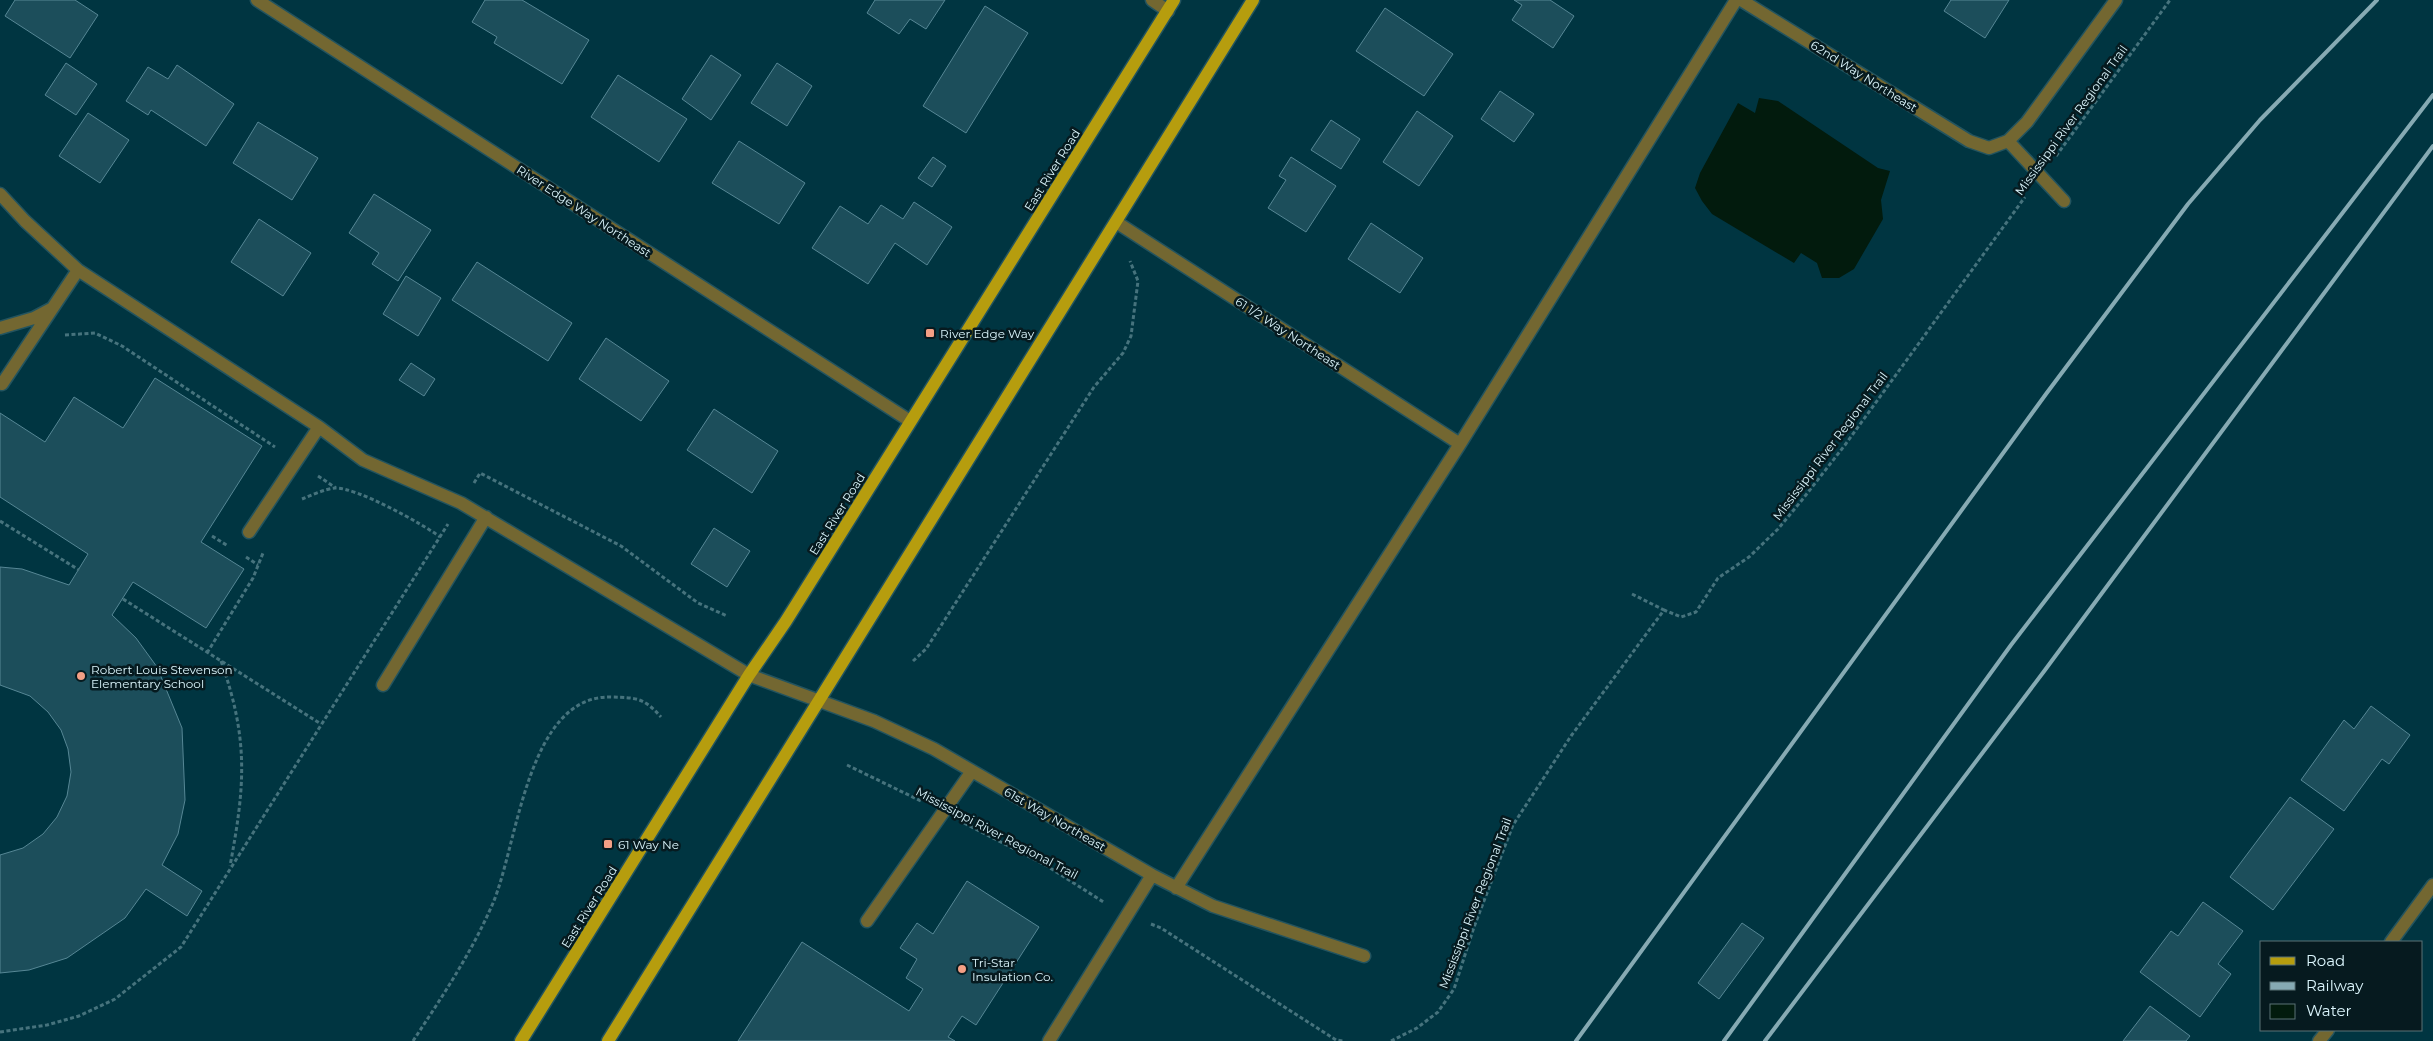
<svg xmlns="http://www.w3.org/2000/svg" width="2433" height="1041" font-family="Montserrat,sans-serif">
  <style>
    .water { fill: #021b0d }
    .building { fill: #1c4e5b; stroke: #568795 }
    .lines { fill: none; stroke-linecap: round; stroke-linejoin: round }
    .minor-casing { stroke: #23545f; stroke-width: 15 }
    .major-casing { stroke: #23545f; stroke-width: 15 }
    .path { stroke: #46737d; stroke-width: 3; stroke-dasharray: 4 2.5; stroke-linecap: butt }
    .minor { stroke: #736731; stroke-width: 12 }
    .major { stroke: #b69d0e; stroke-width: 12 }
    .rail { stroke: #86aab3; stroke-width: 4 }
    .poi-dot { fill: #f39f85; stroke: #061a1f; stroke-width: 2 }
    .labels { text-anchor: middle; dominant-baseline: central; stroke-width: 5; stroke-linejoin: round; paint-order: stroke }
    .street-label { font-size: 12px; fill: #dbf5fc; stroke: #061a1f }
    .poi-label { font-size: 12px; fill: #dbf5fc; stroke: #061a1f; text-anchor: start }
  </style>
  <rect width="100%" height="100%" fill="#003541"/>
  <path class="water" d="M1759,98l19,3 100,67 12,3 -9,29 2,19 -29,50 -15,9h-17l-5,-15 -16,-10 -7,10 -82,-49 -10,-13 -7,-13 5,-15 38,-70 17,10z"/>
  <path class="building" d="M15,0h60l23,15 -28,43 -65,-42z
    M485,0h37l67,40 -27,44 -68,-41 3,-6 -25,-15z
    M875,0h70l-19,29 -16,-10 -11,15 -32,-21z
    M1514,0h36l24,16 -21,32 -41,-28 10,-15z
    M1951,0h58l-24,38 -41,-27z
    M985,6l43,27 -62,100 -43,-27z
    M1385,8l68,46 -29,42 -68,-45z
    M711,55l30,20 -30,45 -29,-21z
    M66,63l31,21 -21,31 -31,-20z
    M777,63l35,23 -25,40 -36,-23z
    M177,65l57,39 -28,42 -55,-36 -3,5 -22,-14 22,-34 20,12z
    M618,75l69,44 -28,43 -68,-45z
    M1500,91l34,23 -20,28 -33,-23z
    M1417,111l36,25 -34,50 -36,-24z
    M88,113l41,27 -29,43 -41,-27z
    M1331,120l29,19 -19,30 -30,-19z
    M258,122l60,36 -26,42 -59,-37z
    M739,141l66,42 -26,41 -67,-41z
    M933,157l13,9 -14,21 -14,-9z
    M1291,157l45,29 -30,46 -38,-24 18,-28 -7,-4z
    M374,194l57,36 -33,51 -26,-17 7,-11 -30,-20z
    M914,202l38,25 -25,38 -32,-22 -27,41 -56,-36 28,-42 28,18 13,-19 22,14z
    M259,219l52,34 -28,43 -52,-34z
    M1371,223l52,35 -23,35 -52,-34z
    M477,262l95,61 -24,38 -96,-61z
    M406,276l35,22 -23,38 -35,-22z
    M606,338l63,43 -28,40 -62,-42z
    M411,363l24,16 -11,17 -25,-16z
    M155,378l107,68 -61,96 43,27 -38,59 -73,-46 -21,33 24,23 21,29 25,61 3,72 -7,34 -16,31 40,26 -15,25 -41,-27 -21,29 -58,40 -38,12 -29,3v-118l23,-7 20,-14 14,-17 10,-21 4,-24 -3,-23 -7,-19 -13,-18 -18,-16 -30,-11v-118l22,2 47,16 19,-31 -88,-57v-84l45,29 29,-45 49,31z
    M714,409l64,42 -26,42 -65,-43z
    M714,528l36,23 -23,36 -36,-23z
    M2371,706l39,29 -21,29 -7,-5 -38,52 -43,-31 43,-60 10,9z
    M2290,797l44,32 -61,81 -43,-33z
    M967,881l72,46 -63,98 -14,-9 -14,21 7,4h-217l64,-99 107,69 14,-22 -17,-11 11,-19 -17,-11 17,-25 16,11z
    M2203,902l40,29 -25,33 13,10 -31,43 -60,-45 31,-41 7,5z
    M1742,923l22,15 -45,61 -21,-16z
    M2150,1006l40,30 -4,5h-63z"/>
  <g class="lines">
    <defs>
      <path id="minor" d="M257,0l653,421
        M1152,0l16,11
        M1741,0l228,141 20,7 19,-7 19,-19 89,-122
        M2008,141l56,60
        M0,194l25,27 53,49 241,157
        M1116,222l344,222
        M0,328l34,-10 17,-9
        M2,384l76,-114
        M249,532l70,-105 44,33 98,43 288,172 125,46 60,28 218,126 61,31 151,50
        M383,685l103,-168
        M1176,888l284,-444 276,-444
        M867,921l105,-150
        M2391,942l42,-57
        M1049,1041l103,-166
        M2319,1041l9,-11"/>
      <path id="major" d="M521,1041l228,-366 37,-54 388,-621
        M608,1041l645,-1041"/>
    </defs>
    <use href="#minor" class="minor-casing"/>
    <use href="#major" class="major-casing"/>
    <path class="path" d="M2056,156l114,-156
      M65,335l30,-2 27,13 153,101
      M318,476l18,12
      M474,483l6,-10 141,73 77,57 29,13
      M302,499c10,-4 23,-10 33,-11 21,-1 88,36 105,49
      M0,521l79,49
      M212,536l16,10
      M246,557l12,8
      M1632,594l32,16
      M123,599l198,125
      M207,653l46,-75 10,-25
      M221,661c28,79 24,125 9,205
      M913,661l13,-12 168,-262 29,-34 8,-17 7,-55 -8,-20
      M847,765l74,36
      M964,823l83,43 58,37
      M1151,924l10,4 175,112 7,1
      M0,1032l47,-7 32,-9 36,-17 66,-52 267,-423
      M413,1041c29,-44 59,-89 80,-138 25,-59 34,-208 118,-206 26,1 32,0 50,20
      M1391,1041l26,-13 21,-16 16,-23 20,-62 39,-102 58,-89 93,-126 17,7 15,-5 22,-34 31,-21 29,-28 24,-29 43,-55 180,-248"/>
    <use href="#minor" class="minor"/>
    <use href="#major" class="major"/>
    <path class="rail" d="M1576,1041l470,-647 142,-190 72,-84 117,-120
      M1724,1041l287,-396 422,-550
      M1765,1041l280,-371 388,-524"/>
  </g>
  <g class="poi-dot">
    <rect x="925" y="328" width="10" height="10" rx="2.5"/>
    <circle cx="81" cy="676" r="5"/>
    <rect x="603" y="839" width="10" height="10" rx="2.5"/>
    <circle cx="962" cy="969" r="5"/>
  </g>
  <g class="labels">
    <g class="street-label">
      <text transform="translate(1864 76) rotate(32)">62nd Way Northeast</text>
      <text transform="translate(2071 120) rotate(-54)">Mississippi River Regional Trail</text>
      <text transform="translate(1052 170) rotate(-58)">East River Road</text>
      <text transform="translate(584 211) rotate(33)">River Edge Way Northeast</text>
      <text transform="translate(1288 333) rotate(33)">61 1/2 Way Northeast</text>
      <text transform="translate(1830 446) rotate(-53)">Mississippi River Regional Trail</text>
      <text transform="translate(837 514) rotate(-58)">East River Road</text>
      <text transform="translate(1055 819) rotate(30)">61st Way Northeast</text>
      <text transform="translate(997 833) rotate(28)">Mississippi River Regional Trail</text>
      <text transform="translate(1475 903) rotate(-69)">Mississippi River Regional Trail</text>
      <text transform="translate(589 907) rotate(-58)">East River Road</text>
    </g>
    <g class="poi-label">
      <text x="940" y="333">River Edge Way</text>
      <text x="91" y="669">Robert Louis Stevenson<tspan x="91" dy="14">Elementary School</tspan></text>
      <text x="618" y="844">61 Way Ne</text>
      <text x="972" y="962">Tri-Star<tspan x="972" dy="14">Insulation Co.</tspan></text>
    </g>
  </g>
  <rect x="2260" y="941" width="162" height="90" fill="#061a1f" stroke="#5b7277"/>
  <rect x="2270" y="957" width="25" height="8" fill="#b69d0e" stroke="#5b7277"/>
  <text x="2306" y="966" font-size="15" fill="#dbf5fc">Road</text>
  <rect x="2270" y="982" width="25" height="8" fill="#86aab3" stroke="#5b7277"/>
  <text x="2306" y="991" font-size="15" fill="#dbf5fc">Railway</text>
  <rect x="2270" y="1004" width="25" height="15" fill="#021b0d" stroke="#5b7277"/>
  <text x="2306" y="1016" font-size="15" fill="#dbf5fc">Water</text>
</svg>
